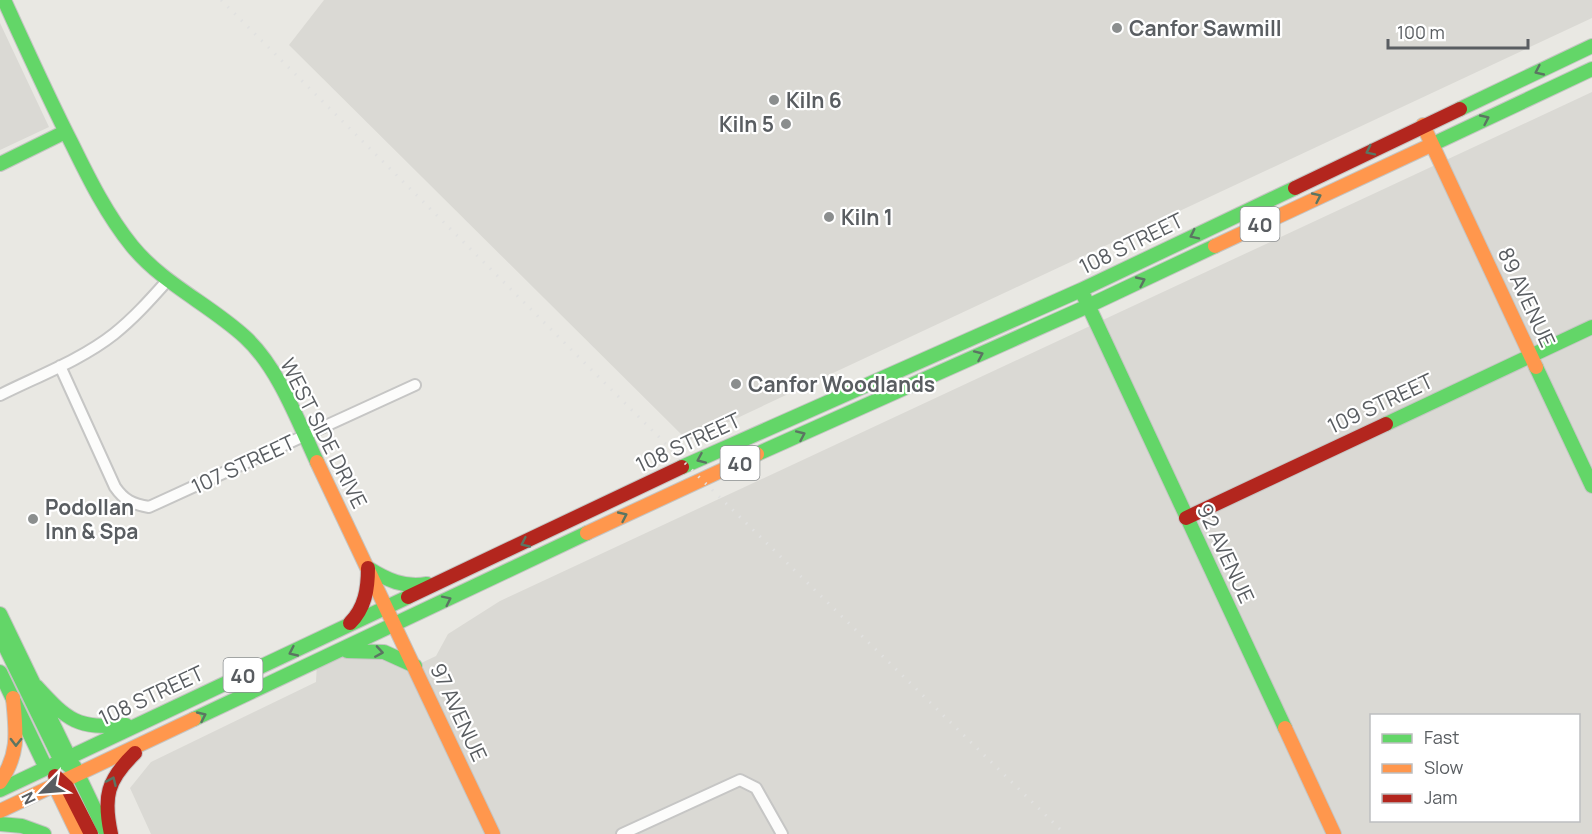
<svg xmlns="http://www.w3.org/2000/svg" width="1592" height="834" font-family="Manrope,sans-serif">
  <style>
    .industrial { fill: #dad9d4; fill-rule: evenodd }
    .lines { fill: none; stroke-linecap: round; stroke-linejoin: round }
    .street-casing { stroke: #c6c6c5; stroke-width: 14 }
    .fast-casing { stroke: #c5c5c3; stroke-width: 16 }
    .slow-casing { stroke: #c5c5c3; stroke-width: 16 }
    .jam-casing { stroke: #c5c5c3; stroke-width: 16 }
    .street { stroke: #fcfcfb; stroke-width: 10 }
    .fast { stroke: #63d668; stroke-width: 14 }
    .slow { stroke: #ff974d; stroke-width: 14 }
    .jam { stroke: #b3261e; stroke-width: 14 }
    .rail { stroke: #e1e1e0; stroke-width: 3; stroke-dasharray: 1.5 8; stroke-linecap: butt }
    .oneway { stroke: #5b7562 }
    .poi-dot { fill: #8b8e8e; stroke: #fff; stroke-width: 2 }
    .labels { text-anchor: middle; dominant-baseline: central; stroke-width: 4.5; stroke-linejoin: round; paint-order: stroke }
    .shield { fill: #fff; stroke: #8b8e90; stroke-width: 1.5 }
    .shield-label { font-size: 20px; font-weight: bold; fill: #595d61 }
    .poi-label { font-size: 21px; font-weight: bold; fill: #595d61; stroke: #fff; text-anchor: start }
    .street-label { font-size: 21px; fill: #595d61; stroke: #fff }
  </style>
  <rect width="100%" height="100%" fill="#e9e8e3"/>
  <path class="industrial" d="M324,0h1268v18l-904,423 -399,-396z
    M0,23l49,104 -49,23z
    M1592,92v742h-1441l-21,-46 21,-26 165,-80 1,-20 24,-11 74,15 21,-10 12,-22 52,-33zM1372,716h206v104h-206z"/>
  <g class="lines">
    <defs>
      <path id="street" d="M60,366l55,121c9,13 17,17 34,20l266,-122
        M0,395c38,-19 81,-35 114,-61 20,-16 36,-34 53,-53
        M622,834l118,-54 16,8 26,46"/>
      <path id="fast" d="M4,0c22,48 44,97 68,144 17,35 35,71 60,102 31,38 77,58 113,91 33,30 53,84 72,125
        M1460,109l132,-63
        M1431,145l161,-76
        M0,164l65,-32
        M1081,290l204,438
        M1536,367l56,119
        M1386,424l206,-97
        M757,454l331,-148 127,-60
        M682,467l399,-177 214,-102
        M368,568c19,12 36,20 59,16
        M0,614l69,143
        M0,636l59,121 10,9
        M347,651l37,1 31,14
        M0,672l46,96
        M36,686c32,35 41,43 90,39
        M194,719l393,-186
        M74,766l31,65
        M0,790l408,-193
        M0,824l22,2 22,8"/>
      <path id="slow" d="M1423,125l113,242
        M1215,246l216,-101
        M317,462l176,372
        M587,533l170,-79
        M1285,728l49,106
        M0,782c20,-29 16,-51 13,-84
        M54,784l24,50
        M0,811l194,-92"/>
      <path id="jam" d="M1295,188l165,-79
        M1186,518l200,-94
        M408,597l274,-130
        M350,623c15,-15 18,-34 18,-55
        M55,776l12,11 24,47
        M111,834c-8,-37 -4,-54 24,-81"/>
    </defs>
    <use href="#street" class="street-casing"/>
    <use href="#fast" class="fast-casing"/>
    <use href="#slow" class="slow-casing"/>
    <use href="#jam" class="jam-casing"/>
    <use href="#street" class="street"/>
    <use href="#fast" class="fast"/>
    <use href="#slow" class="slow"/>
    <use href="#jam" class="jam"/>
    <path class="rail" d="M221,0l480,479 364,355"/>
  </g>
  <defs><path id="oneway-chevron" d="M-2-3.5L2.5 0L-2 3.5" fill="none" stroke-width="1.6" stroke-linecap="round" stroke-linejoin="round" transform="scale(1.5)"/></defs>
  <g class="oneway">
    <use href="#oneway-chevron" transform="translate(1539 71) rotate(155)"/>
    <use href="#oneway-chevron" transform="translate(1485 119) rotate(-25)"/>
    <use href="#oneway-chevron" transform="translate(1370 151) rotate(154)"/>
    <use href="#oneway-chevron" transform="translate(1317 197) rotate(-25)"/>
    <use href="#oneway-chevron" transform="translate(1194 235) rotate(154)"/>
    <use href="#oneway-chevron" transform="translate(1141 281) rotate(-25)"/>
    <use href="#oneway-chevron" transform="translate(979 355) rotate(-24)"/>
    <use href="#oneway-chevron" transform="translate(801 435) rotate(-24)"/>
    <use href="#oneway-chevron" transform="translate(701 459) rotate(156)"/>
    <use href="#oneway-chevron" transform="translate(623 516) rotate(-25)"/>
    <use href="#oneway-chevron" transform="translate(525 543) rotate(155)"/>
    <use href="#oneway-chevron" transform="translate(447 600) rotate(-26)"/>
    <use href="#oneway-chevron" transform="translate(293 652) rotate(155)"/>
    <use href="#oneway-chevron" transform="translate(379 652) rotate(9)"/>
    <use href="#oneway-chevron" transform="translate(202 716) rotate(-25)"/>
    <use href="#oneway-chevron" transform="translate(16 742) rotate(91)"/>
    <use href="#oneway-chevron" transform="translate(112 781) rotate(-66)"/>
  </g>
  <g class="poi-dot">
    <circle cx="1117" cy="28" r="6"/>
    <circle cx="774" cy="100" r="6"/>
    <circle cx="786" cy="124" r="6"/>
    <circle cx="829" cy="217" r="6"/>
    <circle cx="736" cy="384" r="6"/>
    <circle cx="33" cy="519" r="6"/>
  </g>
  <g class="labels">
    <g class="shield">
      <rect x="1240.5" y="207" width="39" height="34" rx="4.5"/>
      <rect x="720.5" y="446" width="39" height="34" rx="4.5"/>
      <rect x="223.5" y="658" width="39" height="34" rx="4.5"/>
    </g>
    <g class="shield-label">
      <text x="1260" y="224">40</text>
      <text x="740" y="463">40</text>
      <text x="243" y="675">40</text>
    </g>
    <g class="poi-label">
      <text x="1129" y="28">Canfor Sawmill</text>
      <text x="786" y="100">Kiln 6</text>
      <text x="774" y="124" text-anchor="end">Kiln 5</text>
      <text x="841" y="217">Kiln 1</text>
      <text x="748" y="384">Canfor Woodlands</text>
      <text x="45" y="507">Podollan<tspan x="45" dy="24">Inn &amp; Spa</tspan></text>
    </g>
    <g class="street-label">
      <text transform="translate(1131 243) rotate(-26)">108 STREET</text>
      <text transform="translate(1527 297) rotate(65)">89 AVENUE</text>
      <text transform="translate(1380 403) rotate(-25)">109 STREET</text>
      <text transform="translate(324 433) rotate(63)">WEST SIDE DRIVE</text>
      <text transform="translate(688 442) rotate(-25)">108 STREET</text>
      <text transform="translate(243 464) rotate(-25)">107 STREET</text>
      <text transform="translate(1226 553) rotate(65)">92 AVENUE</text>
      <text transform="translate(151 695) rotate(-25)">108 STREET</text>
      <text transform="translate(459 712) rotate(65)">97 AVENUE</text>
    </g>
  </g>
  <rect x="1370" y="714" width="210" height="108" fill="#ffffff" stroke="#bdbec0" stroke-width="1.5"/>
  <rect x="1382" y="734" width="30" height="9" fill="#63d668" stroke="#bdbec0" stroke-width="1.5"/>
  <text x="1424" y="744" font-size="18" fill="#595d61">Fast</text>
  <rect x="1382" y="764" width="30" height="9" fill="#ff974d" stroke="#bdbec0" stroke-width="1.5"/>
  <text x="1424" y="774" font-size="18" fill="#595d61">Slow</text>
  <rect x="1382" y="794" width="30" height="9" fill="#b3261e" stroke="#bdbec0" stroke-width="1.5"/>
  <text x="1424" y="804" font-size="18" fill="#595d61">Jam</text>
  <g transform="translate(42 792) rotate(245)" stroke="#ffffff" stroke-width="4.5" paint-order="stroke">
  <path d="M0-4.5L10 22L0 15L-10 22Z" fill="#595d61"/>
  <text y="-9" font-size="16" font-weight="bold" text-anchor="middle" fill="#595d61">N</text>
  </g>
  <path d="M1388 39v9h140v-9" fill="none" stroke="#595d61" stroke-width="3"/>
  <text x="1397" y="39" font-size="18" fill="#595d61" stroke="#ffffff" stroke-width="4.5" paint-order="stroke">100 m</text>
</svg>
